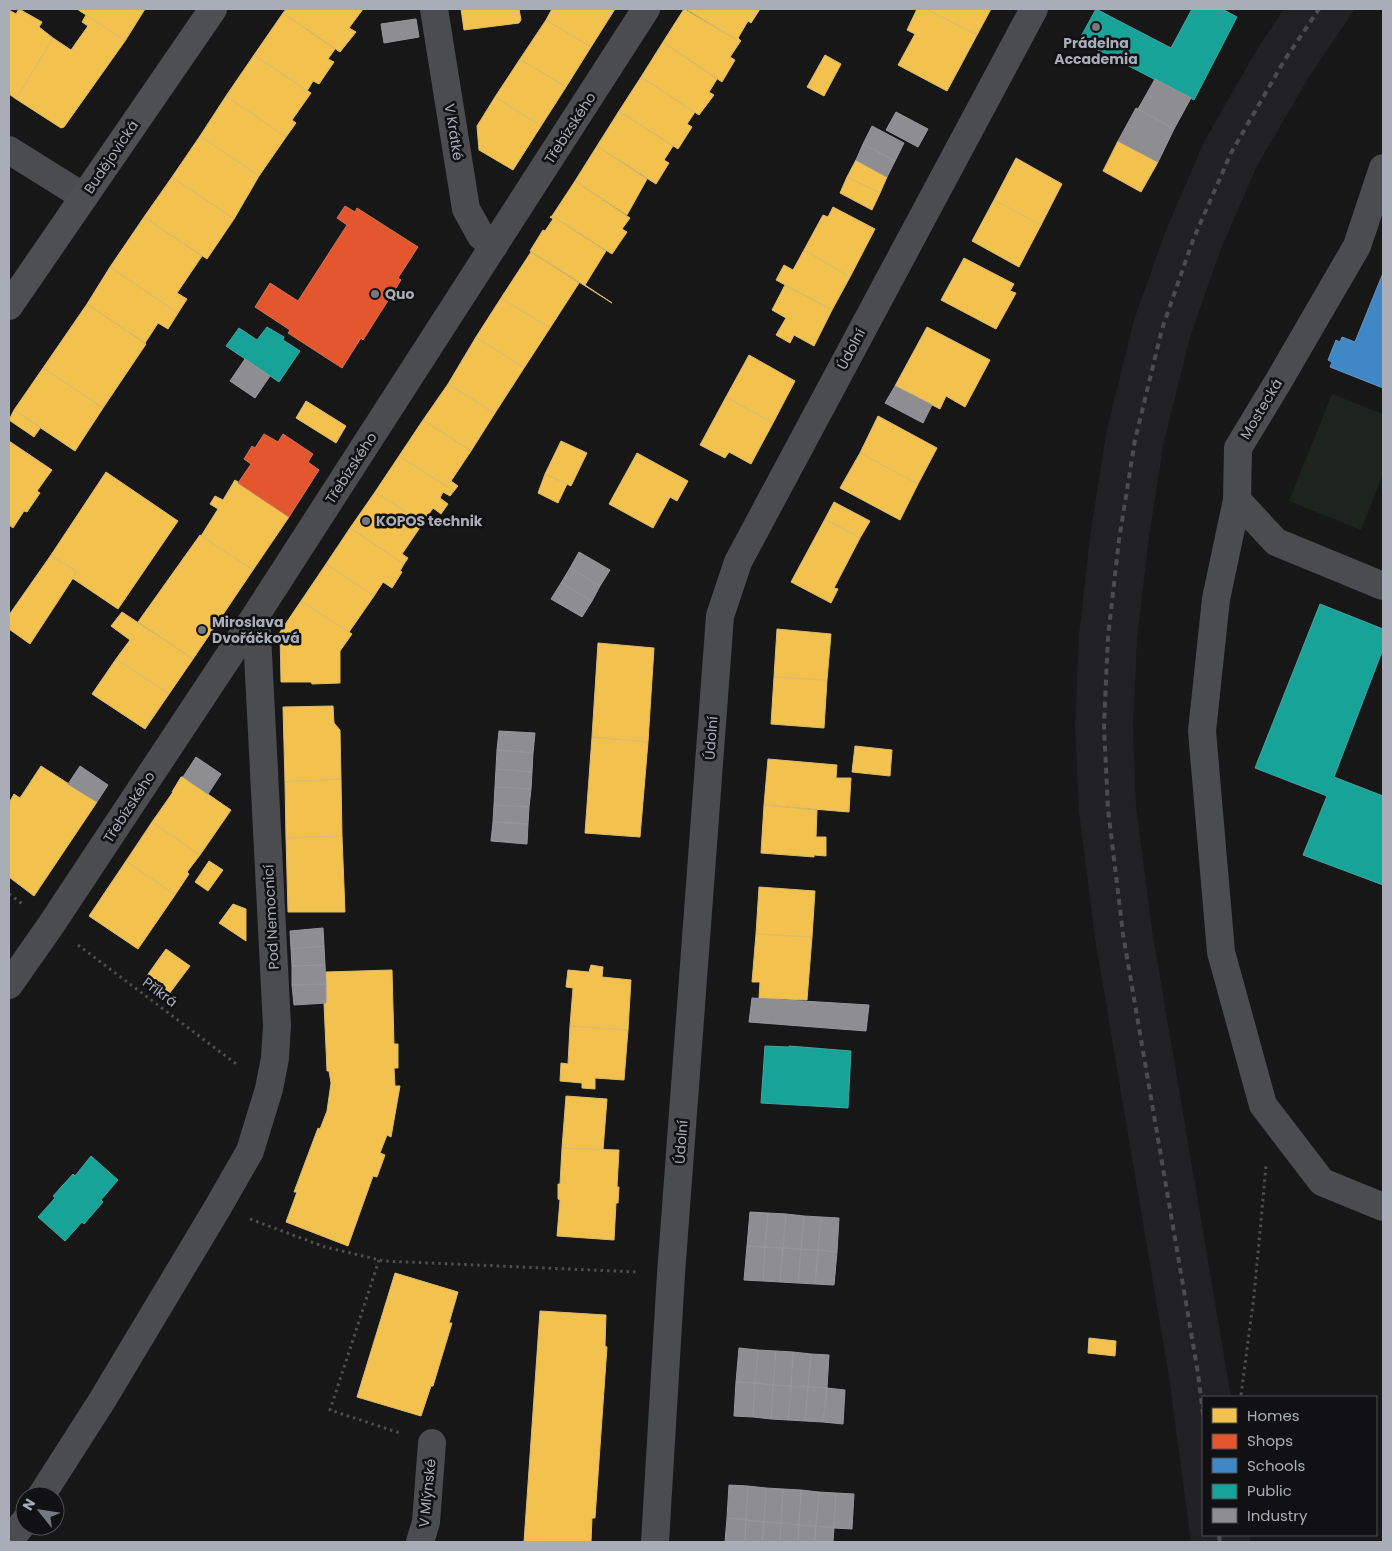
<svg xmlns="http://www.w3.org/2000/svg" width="1392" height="1551" font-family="Poppins,sans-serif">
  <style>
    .built { fill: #212123 }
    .green { fill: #1d241e }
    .homes { fill: #f2c14e; stroke: #dcbb6e }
    .shops { fill: #e4572e; stroke: #d27157 }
    .schools { fill: #3f88c5; stroke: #5e93c1 }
    .public { fill: #17a398; stroke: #42a6a2 }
    .industry { fill: #8d8d92; stroke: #95979d }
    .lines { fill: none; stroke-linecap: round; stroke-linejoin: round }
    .path { stroke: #4d4e52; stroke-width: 3; stroke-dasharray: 2.5 4; stroke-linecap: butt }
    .minor { stroke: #4b4c50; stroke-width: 28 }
    .major { stroke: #4d4f52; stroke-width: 28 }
    .rail { stroke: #4b4c4f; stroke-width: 4; stroke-dasharray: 6 5; stroke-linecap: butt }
    .poi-dot { fill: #757880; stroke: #111113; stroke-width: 2 }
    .labels { text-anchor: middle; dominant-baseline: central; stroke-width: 5; stroke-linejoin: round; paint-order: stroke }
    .poi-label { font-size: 14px; font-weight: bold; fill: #a8adb8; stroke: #111113; text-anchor: start }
    .street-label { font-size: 14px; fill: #a8adb8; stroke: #111113 }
  </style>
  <rect width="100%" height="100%" fill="#171717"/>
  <path class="built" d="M1284,9h71l-46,68 -52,89 -37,85 -30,86 -27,109 -15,98 -11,96 -4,86 3,80 16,124 79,467h-28v138h46l1,7h-59l-22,-165 -74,-439 -16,-126 -4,-86 4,-91 11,-98 16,-103 28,-114 32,-90 39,-90 54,-94z"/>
  <path class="green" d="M1332,394l51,20v60l-22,56 -72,-29z"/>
  <path class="homes" d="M19,9l23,13 -3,5 14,11 -37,61 -7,-5v-84l7,4z
    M77,9h68l-20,32z
    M286,9h77l-14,19 7,4 -16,20 -57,-39z
    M461,9h58l2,11 -2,3 -55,7z
    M552,9h63l-24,38 -45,-27z
    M684,9l56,33 -10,15 5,3 -13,22 -59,-40z
    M686,9h74l-9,14 -3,-2 -10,17 3,3 -1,1z
    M917,9h9l51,26 -30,56 -49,-26 17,-31 -8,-4z
    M926,9h65l-14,26z
    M283,13l52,36 -7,10 6,3 -15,22 -6,-3 -6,10 -53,-36z
    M86,15l39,26 -61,86 -3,1 -45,-29 37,-61 18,12 17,-24 -6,-4z
    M546,20l45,27 -25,40 -46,-28z
    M663,42l54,37 -8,13 5,3 -15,20 -58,-38z
    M254,55l57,38 -19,27 4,3 -10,14 -60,-41z
    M825,55l16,9 -17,32 -17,-9z
    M520,59l46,28 -25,39 -46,-29z
    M641,77l54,35 -8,12 5,3 -14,22 -59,-38z
    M226,96l60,41 -27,39 -59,-40z
    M495,97l46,29 -28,44 -34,-20 -2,-24z
    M619,111l54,35 -9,14 5,3 -13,21 -59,-38z
    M200,136l59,40 -25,43 -62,-42z
    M1118,141l40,21 -17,30 -38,-21z
    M597,146l50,33 -20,36 -52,-34z
    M1016,158l46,26 -21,41 -47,-25z
    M856,160l31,17 -7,16 -33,-16z
    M172,177l62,42 -27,40 -63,-42z
    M847,177l33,16 -8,17 -32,-17z
    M575,181l55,37 -8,11 5,3 -15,22 -60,-38z
    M994,200l47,25 -22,42 -47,-26z
    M833,207l42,22 -25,48 -46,-27 19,-35 5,2z
    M552,216l54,35 -21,34 27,18 -82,-52 13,-21 2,1 8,-12 -3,-2z
    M144,217l58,39 -25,37 10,6 -9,14 -68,-46z
    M804,250l46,27 -18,33 -56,-30 8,-15 9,5z
    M531,252l48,31 -29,45 -49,-30z
    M964,258l50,26 -4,7 6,2 -20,36 -55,-29z
    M110,267l68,46 -10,16 -10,-6 -13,20 -58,-39z
    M785,285l47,25 -18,36 -20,-11 -4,8 -14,-8 10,-17 -14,-8z
    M501,298l49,30 -26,40 -48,-31z
    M87,304l59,40 -43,64 -60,-40z
    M927,327l63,33 -25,47 -19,-11 -6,13 -45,-23z
    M476,337l48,31 -29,45 -47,-29z
    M749,355l46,26 -22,42 -47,-26z
    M43,368l60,40 -28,43 -61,-41z
    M448,384l47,29 -24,38 -48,-31z
    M726,397l47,26 -22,41 -22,-12 -4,6 -25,-13z
    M306,401l40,25 -10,17 -40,-25z
    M14,410l27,17 -7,10 -25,-17z
    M878,416l59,32 -19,36 -58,-31z
    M423,420l48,31 -20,30 7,5 -4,5 -55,-35z
    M9,441l43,29 -15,21 3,2 -13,19 -3,-1 -11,17 -4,-3z
    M561,441l26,12 -16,33 -26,-12z
    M637,453l51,28 -11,20 -7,-4 -17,31 -44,-24z
    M860,453l58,31 -18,36 -60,-32z
    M399,456l55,35 -4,5 -7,-4 -3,6 8,6 -7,10 -8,-6 -10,15 -48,-31z
    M106,472l72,49 -60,88 -46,-31 5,-6 -26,-17z
    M545,474l22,10 -9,19 -20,-10z
    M235,480l54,37 -36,53 -52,-34 17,-27 -8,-5 5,-8 8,4z
    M375,492l48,31 -21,31 6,4 -4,6 -54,-36z
    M834,502l36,19 -10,17 -35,-19z
    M825,519l35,19 -26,50 4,1 -7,14 -40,-21z
    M350,528l54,36 -4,7 2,1 -10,16 -9,-6 -9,14 -48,-32z
    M200,535l53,35 -60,89 -55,-37z
    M51,555l26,17 -47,72 -21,-15v-14z
    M326,564l48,32 -25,36 -48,-31z
    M301,601l51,33 -12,17v32l-28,1 -1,-2h-30l-1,-50z
    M122,612l71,47 -24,35 -53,-35 14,-19 -19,-14z
    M777,629l54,5 -4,46 -53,-3z
    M598,643l56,5 -6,94 -56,-5z
    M116,659l53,35 -24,35 -53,-35z
    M774,677l53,3 -3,48 -53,-4z
    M333,706l1,17 6,7 1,49 -56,3 -2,-75z
    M592,737l56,5 -8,95 -55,-4z
    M855,746l37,4 -2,26 -38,-4z
    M768,759l69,6 -1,13h15l-2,34 -85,-7z
    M41,766l56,36 -63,94 -25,-19v-74l5,-9 6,4z
    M181,777h2l48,33 -31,45 -48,-33 21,-30h-1z
    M341,779l1,57 -56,2 -1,-56z
    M764,805l53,5 -1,27h10v19l-12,-1v2l-53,-4z
    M152,822l48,33 -13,17 2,2 -14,21 -49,-34z
    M342,836l3,76h-57l-2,-74z
    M126,861l49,34 -37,54 -49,-33z
    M209,861l14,9 -15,21 -13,-9z
    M759,887l56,4 -3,46 -56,-3z
    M233,904l13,5v32l-27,-18z
    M756,934l56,3 -5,63 -48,-2 1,-16h-8z
    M166,949l24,17 -21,28 -23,-17z
    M591,965l12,2 -1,10 29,3 -3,50 -58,-4 3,-38 -7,-1 2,-17 21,2z
    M392,970l2,74h4v24h-4l1,18h5l-9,51 -4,-2 -7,18 5,2 -8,22 -4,-1 -25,70 -62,-24 11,-30h-3l24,-64 2,1 7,-18 4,-28 -2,-12h-2l-3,-68h2v-31z
    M570,1026l58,4 -4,50 -29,-2v11l-13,-1v-5l-22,-2 1,-18 7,1z
    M566,1096l41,3 -4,51 -41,-2z
    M562,1148l57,2 -2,37h2l-1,16h-2l-2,37 -57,-4 3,-36 -2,-1v-15h2z
    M395,1273l63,19 -9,31h3l-19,63h-2l-10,30 -64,-19z
    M540,1311l66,4 -1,31 2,1 -12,171h-3l-1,24h-67z
    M1089,1338l27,3 -1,15 -27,-3z"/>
  <path class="shops" d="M345,206l10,6 2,-4 61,39 -20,31 3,2 -38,60 -2,-2 -19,30 -54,-35 2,-3 -35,-23 15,-24 28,18 49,-76 -10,-7z
    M264,434l14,8 5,-8 30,20 -5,8 11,8 -30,47 -51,-34 13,-19 -7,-5 8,-13 3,2z"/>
  <path class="schools" d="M1383,273v115l-53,-21 2,-5 -4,-2 8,-20 4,2 2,-5 13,5z"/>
  <path class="public" d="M1096,9l75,39 21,-39h30l15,8 -43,83 -115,-60z
    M267,327l17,10 -1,3 17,11 -21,31 -53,-36 13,-18 18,12z
    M1320,604l63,25v20l-49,128 49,19v89l-80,-30 24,-59 -72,-28z
    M765,1046l24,1v-1l62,5 -3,57 -87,-5z
    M91,1156l27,24 -17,20 2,2 -19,22 -2,-2 -17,19 -27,-24 17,-19 -2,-2 20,-22 2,2z"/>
  <path class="industry" d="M416,19l3,18 -35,6 -3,-19z
    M1155,79l36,19 -17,31 -36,-20z
    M1136,108l38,21 -16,33 -40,-21z
    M896,112l32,17 -10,18 -32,-17z
    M872,126l32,17 -9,18 -32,-17z
    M863,144l32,17 -8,16 -31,-17z
    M245,359l25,17 -15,22 -25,-17z
    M895,386l37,19 -9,18 -38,-20z
    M579,552l31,18 -10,16 -30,-18z
    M570,568l30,18 -8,15 -31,-18z
    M561,583l31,18 -10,16 -31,-18z
    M499,731l36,2 -2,20 -36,-3z
    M497,750l36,3 -1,19 -36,-3z
    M196,757l25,17 -13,20 -25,-17z
    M80,766l28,19 -11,17 -29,-18z
    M496,769l36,3 -1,17 -36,-2z
    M495,787l36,2 -2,18 -35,-2z
    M494,805l35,2 -1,17 -35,-2z
    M493,822l35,2 -1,20 -36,-3z
    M323,928l1,18 -33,3 -1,-18z
    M324,946l1,19 -33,1 -1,-17z
    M325,965l1,19 -34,1v-19z
    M326,984v19l-32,2 -2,-20z
    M752,998l117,7 -3,26 -117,-9z
    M750,1212l18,1 -3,34 -18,-1z
    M768,1213l18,1 -3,34 -18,-1z
    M786,1214l18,2 -3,33 -18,-1z
    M804,1216l17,1 -3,33 -17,-1z
    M821,1217l18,1 -2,34 -19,-2z
    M747,1246l18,1 -2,34 -19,-1z
    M765,1247l18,1 -3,34 -17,-1z
    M783,1248l18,1 -3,34 -18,-1z
    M801,1249l17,1 -3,34 -17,-1z
    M818,1250l19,2 -3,33 -19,-1z
    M739,1348l19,2 -3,33 -19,-1z
    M758,1350l18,1 -3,34 -18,-2z
    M776,1351l17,1 -2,34 -18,-1z
    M793,1352l18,2 -3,33 -17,-1z
    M811,1354l18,1 -2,33 -19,-1z
    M736,1382l19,1 -2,34 -19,-1z
    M755,1383l18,2 -2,34 -18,-2z
    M773,1385l18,1 -3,34 -17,-1z
    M791,1386l17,1 -3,34 -17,-1z
    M808,1387l19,1 -4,34 -18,-1z
    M827,1388l18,2 -2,34 -20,-2z
    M729,1485l19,1 -2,34 -19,-2z
    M748,1486l18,2 -2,34 -18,-2z
    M766,1488l17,1 -2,34 -17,-1z
    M783,1489l18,1 -2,35 -18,-2z
    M801,1490l18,2 -3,34 -17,-1z
    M819,1492l17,1 -2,35 -18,-2z
    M836,1493l18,1 -2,35 -18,-1z
    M727,1518l19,2 -1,22h-20z
    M746,1520l18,2 -2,20h-17z
    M764,1522l17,1 -1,19h-18z
    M781,1523l18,2 -1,17h-18z
    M799,1525l17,1 -1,16h-17z
    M816,1526l18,2 -1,14h-18z"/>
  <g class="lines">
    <path class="path" d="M9,894l15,11
      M78,945l161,121
      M250,1219l75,28 59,14 253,11
      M379,1260l-49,150 70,23
      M1241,1395l13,-99 12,-130"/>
    <path class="minor" d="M434,9l32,200 15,27 13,10
      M9,150l75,47
      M1383,168l-26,78 -79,136 -40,66 -1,52 39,42 107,44
      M1237,500l-21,99 -14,132 19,221 42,153 59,77 61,25
      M9,985l42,-60 205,-310 390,-606
      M41,1496l62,-97 115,-192 32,-56 19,-62 6,-31 2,-32 -21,-411
      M9,1541l16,-20
      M420,1542l6,-20 6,-79
      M655,1542l16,-268 49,-658 18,-54 296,-553"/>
    <path class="major" d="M9,306l204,-297"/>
    <path class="rail" d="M1203,1415l-5,-42 -75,-439 -15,-125 -4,-83 4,-89 11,-97 16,-100 27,-111 31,-89 38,-87 53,-92 35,-52
      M1219,1535l1,7"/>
  </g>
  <g class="poi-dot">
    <circle cx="1096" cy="27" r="5"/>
    <circle cx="375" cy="294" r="5"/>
    <circle cx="366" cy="521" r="5"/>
    <circle cx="202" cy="630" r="5"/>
  </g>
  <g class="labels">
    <g class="poi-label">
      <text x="1096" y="43" text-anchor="middle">Prádelna<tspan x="1096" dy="16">Accademia</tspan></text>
      <text x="385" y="294">Quo</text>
      <text x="376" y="521">KOPOS technik</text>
      <text x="212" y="622">Miroslava<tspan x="212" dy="16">Dvořáčková</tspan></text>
    </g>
    <g class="street-label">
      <text transform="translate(570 128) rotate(-57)">Třebízského</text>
      <text transform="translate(454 132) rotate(81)">V Krátké</text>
      <text transform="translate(111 157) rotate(-56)">Budějovická</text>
      <text transform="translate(851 349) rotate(-62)">Údolní</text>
      <text transform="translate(1261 409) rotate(-59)">Mostecká</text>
      <text transform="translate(351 468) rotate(-57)">Třebízského</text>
      <text transform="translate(711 738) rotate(-86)">Údolní</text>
      <text transform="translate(129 807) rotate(-57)">Třebízského</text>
      <text transform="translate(271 917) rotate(-93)">Pod Nemocnicí</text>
      <text transform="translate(160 992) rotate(37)">Příkrá</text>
      <text transform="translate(681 1142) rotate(-86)">Údolní</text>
      <text transform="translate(427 1493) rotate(-84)">V Mlýnské</text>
    </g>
  </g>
  <rect width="1392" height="1551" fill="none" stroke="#a8adb8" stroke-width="20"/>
  <rect x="1202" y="1396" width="175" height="140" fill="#111113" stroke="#4d4f55"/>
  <rect x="1212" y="1408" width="25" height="15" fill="#f2c14e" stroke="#4d4f55"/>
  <text x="1247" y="1421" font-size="15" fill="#a8adb8">Homes</text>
  <rect x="1212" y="1434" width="25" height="15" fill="#e4572e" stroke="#4d4f55"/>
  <text x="1247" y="1446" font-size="15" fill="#a8adb8">Shops</text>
  <rect x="1212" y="1458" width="25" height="15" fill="#3f88c5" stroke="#4d4f55"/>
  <text x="1247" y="1471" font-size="15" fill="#a8adb8">Schools</text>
  <rect x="1212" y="1484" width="25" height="15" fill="#17a398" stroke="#4d4f55"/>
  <text x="1247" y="1496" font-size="15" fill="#a8adb8">Public</text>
  <rect x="1212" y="1508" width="25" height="15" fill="#8d8d92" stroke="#4d4f55"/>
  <text x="1247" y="1521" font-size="15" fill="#a8adb8">Industry</text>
  <g transform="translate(40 1511) rotate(300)"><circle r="24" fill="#111113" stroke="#4d4f55"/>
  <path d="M0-4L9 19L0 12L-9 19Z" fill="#757880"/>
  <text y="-8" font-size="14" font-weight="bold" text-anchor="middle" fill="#a8adb8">N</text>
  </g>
</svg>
